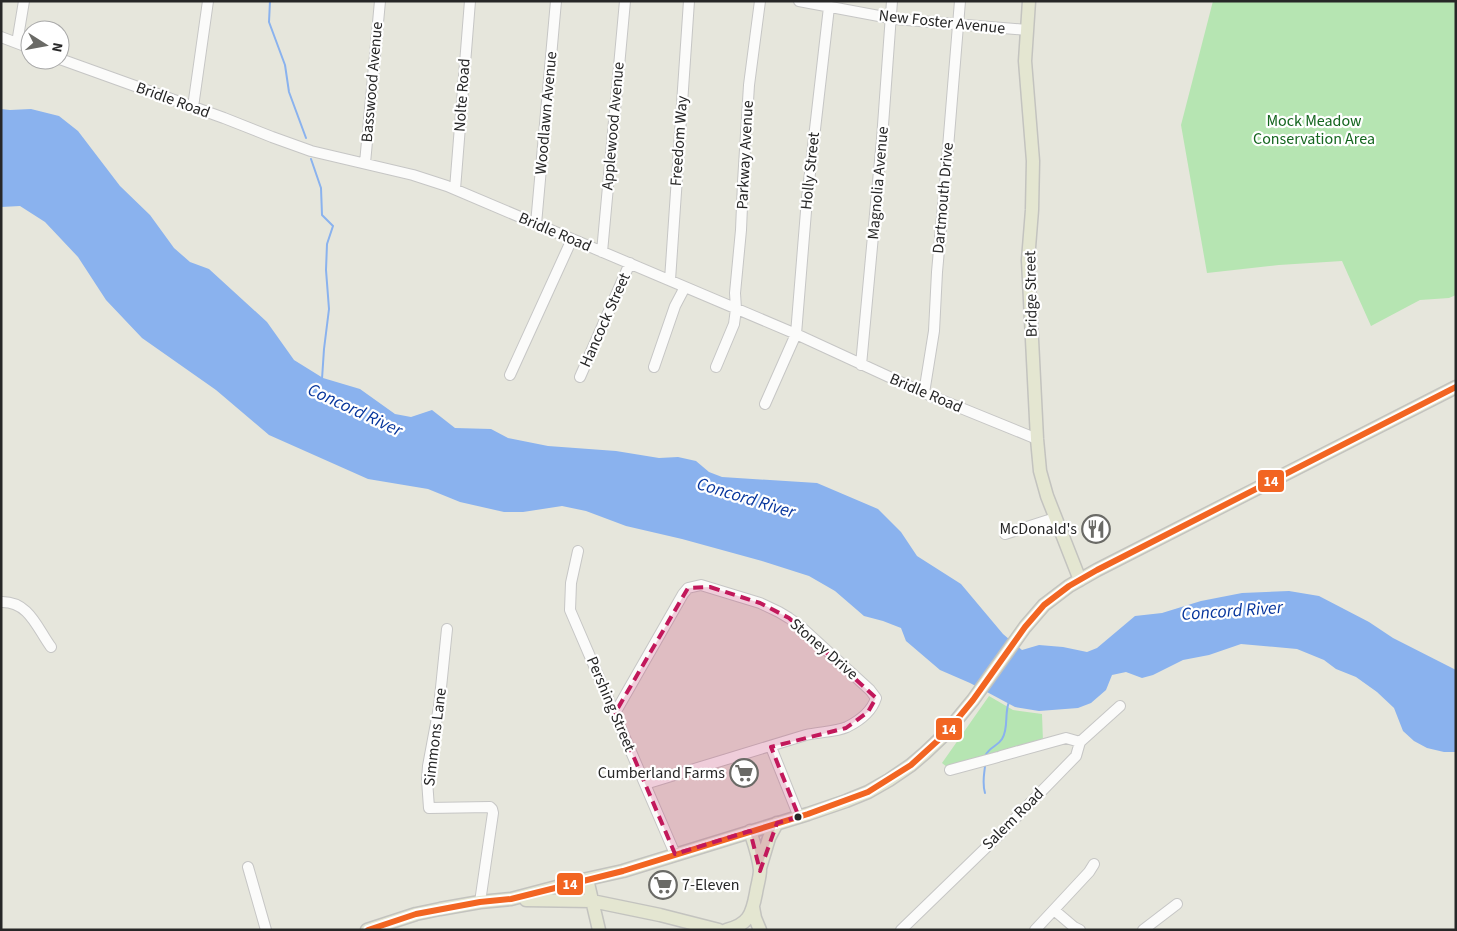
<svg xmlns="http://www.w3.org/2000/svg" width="1457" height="931" font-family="'Source Sans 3',sans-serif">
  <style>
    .green { fill: #b6e5b2 }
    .water { fill: #8ab2ee }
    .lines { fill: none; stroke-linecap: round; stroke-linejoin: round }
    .stream { stroke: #8ab2ee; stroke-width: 2 }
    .minor-casing { stroke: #c6c6c5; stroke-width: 12 }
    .major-casing { stroke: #c3c3bf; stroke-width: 15 }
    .minor { stroke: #fbfbfa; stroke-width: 10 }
    .major { stroke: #e4e6d1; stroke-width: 12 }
    .bus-1-casing { stroke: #fff; stroke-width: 10 }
    .bus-1 { stroke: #f26522; stroke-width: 6 }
    .marked { fill: #c2185b; fill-opacity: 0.2; stroke: #c2185b; stroke-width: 4; stroke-dasharray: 10 6; stroke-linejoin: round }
    .bus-dot { fill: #272727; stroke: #fff; stroke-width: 2 }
    .labels { text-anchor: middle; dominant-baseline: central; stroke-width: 4.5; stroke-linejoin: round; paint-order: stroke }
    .street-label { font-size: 16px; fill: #272727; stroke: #fff }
    .park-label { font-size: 16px; fill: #15661f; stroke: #fff }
    .poi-label { font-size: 16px; fill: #272727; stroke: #fff; text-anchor: end }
    .water-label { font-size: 18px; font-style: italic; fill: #06359c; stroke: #fff }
    .line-badge { stroke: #fff; stroke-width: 2 }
    .badge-label { font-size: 14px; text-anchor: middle; font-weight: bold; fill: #fff }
  </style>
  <rect width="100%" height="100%" fill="#e6e6dc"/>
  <path class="green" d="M1213,1h243v294l-7,3 -29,2 -49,26 -29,-65 -63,4 -72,8 -26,-148z
    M989,696l24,14 29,4 1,28 -96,25 -5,-4z"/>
  <path class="water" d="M1,109l9,1 21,-1 28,7 19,15 42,55 30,29 24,33 16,14 19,7 58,53 27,38 29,18 37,11 35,25 16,3 21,-7 23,18 36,1 17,9 40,8 68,5 43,7 19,-1 18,4 13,11 13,5 95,6 61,26 23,23 16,24 44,28 42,50 19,16 17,-5 24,2 24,5 10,-4 38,-32 27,-3 39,-12 41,-8 47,-2 30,5 50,26 24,16 63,32v82h-12l-17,-4 -13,-7 -11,-10 -9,-23 -17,-16 -21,-15 -20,-8 -12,-9 -27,-11 -56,-5 -32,11 -26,5 -30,15 -11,3 -16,-6 -14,3 -6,15 -15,13 -13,5 -39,3 -24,-4 -45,-24 -30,-13 -34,-29 -5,-13 -18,-7 -19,-5 -29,-25 -26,-15 -47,-15 -80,-22 -56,-13 -40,-15 -24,-5 -39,6h-19l-44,-10 -32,-13 -60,-10 -99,-44 -53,-45 -74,-52 -36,-38 -28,-43 -33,-35 -25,-16 -19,1z"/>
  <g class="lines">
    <path class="stream" d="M270,1l-1,21 16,43 4,27 17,46
      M311,159l10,29 1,27 11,11 -6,18 -1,26 3,39 -5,40 -2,30
      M985,756c5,-10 12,-9 17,-17 7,-11 2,-25 7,-37
      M985,766c-1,11 -3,16 0,27"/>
    <defs>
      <path id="minor" d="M799,1l96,18 132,11
        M1,37l29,11
        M17,43l7,-42
        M60,59l164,59 48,19 39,14 102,24 34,11 349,148 128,59 113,46
        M193,107l15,-106
        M365,163l15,-162
        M455,189l15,-188
        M536,224l20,-223
        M602,252l23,-251
        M670,280l19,-279
        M861,365l21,-226 10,-138
        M654,367l21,-61 10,-19
        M716,367l18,-43 2,-15 -1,-16 6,-63 2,-48 6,-97 11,-84
        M510,375l62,-136
        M580,377l50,-114
        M924,393l10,-62 3,-59 9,-100 14,-171
        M765,404l31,-70 11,-135 22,-192
        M1005,534l50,-16
        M578,551l-7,32 -1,27 105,244
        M1,602c28,-1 36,26 50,45
        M447,629l-8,78 -11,59 -1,14 2,28 61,-1 2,2 1,4 -13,89
        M615,713l68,-119 5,-6 13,-3 59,18 19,9 10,6 11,8 70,64 6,8c-4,13 -17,23 -29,29 -11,5 -29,5 -41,8 -54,16 -107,33 -161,49
        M771,747l28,70
        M1001,756l65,-18 14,4
        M950,770l48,-13
        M248,867l18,63
        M1054,910l20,17 6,3
        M901,930l96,-93 79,-81 4,-14 40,-36
        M1035,930l54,-58 5,-8
        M1143,930l34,-26"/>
      <path id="major" d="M1029,1l-4,60 8,100 -1,49 -4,50 9,179 3,32 7,25 33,84
        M760,868l9,-30 8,-15
        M587,879l12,51
        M526,900l66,1 68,14 59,15
        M753,907l2,11 5,12
        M367,930l49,-16 24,-5 40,-7 31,-3 76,-20 36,-8 185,-57 38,-13 22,-9 21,-12 22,-15 14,-12 20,-19 28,-34 52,-73 19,-22 25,-19 28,-16 359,-183
        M726,930c22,-5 26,-15 30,-37 1,-7 4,-16 4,-23 -1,-13 -6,-27 -10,-39"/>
    </defs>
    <use href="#minor" class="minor-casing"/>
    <use href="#major" class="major-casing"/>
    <use href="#minor" class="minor"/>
    <use href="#major" class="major"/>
    <defs>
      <path id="bus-1" d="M368,930l48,-16 64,-12 31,-3 112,-28 185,-57 60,-22 43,-27 34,-31 28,-34 52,-73 19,-22 25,-19 28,-16 359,-183"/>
    </defs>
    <use href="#bus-1" class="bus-1-casing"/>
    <use href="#bus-1" class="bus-1"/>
  </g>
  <path class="marked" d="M710,587l50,16 29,15 87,80 -8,14 -22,16 -75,19 28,70 -22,6 -17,48 -10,-40 -75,23 -60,-141 73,-125z"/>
  <defs>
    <symbol id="restaurant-ring" viewBox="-11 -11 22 22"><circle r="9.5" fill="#fff" stroke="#6a6a66" stroke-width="1.5"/><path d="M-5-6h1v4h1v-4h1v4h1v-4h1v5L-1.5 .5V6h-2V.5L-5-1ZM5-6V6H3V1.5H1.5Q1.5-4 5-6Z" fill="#6a6a66"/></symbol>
    <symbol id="supermarket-ring" viewBox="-11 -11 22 22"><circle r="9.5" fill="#fff" stroke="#6a6a66" stroke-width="1.5"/><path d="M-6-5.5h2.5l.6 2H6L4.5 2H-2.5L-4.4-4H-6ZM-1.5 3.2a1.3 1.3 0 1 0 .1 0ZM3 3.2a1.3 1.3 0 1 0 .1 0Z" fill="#6a6a66"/></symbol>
  </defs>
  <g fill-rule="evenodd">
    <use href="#restaurant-ring" x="1080" y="513" width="32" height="32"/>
    <use href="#supermarket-ring" x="728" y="757" width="32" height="32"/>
    <use href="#supermarket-ring" x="647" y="869" width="32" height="32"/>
  </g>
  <circle class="bus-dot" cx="798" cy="817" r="4.5"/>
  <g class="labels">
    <g class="street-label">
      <text transform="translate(942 22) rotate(6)">New Foster Avenue</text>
      <text transform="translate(372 82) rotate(-85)">Basswood Avenue</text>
      <text transform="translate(462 95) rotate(-86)">Nolte Road</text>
      <text transform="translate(173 100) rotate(20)">Bridle Road</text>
      <text transform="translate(546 113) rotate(-85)">Woodlawn Avenue</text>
      <text transform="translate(613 126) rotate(-85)">Applewood Avenue</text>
      <text transform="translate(679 141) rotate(-86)">Freedom Way</text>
      <text transform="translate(745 155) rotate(-87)">Parkway Avenue</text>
      <text transform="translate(810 171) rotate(-84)">Holly Street</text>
      <text transform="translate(878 183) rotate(-85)">Magnolia Avenue</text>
      <text transform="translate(943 198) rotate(-85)">Dartmouth Drive</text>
      <text transform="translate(555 232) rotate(23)">Bridle Road</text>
      <text transform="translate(1031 294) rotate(-91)">Bridge Street</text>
      <text transform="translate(605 320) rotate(-66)">Hancock Street</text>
      <text transform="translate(926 393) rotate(23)">Bridle Road</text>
      <text transform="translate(824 649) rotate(41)">Stoney Drive</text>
      <text transform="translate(611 704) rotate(67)">Pershing Street</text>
      <text transform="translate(435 737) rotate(-83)">Simmons Lane</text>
      <text transform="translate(1013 819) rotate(-45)">Salem Road</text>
    </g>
    <g class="park-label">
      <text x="1314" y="121">Mock Meadow<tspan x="1314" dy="18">Conservation Area</tspan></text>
    </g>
    <g class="poi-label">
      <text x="1077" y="529">McDonald's</text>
      <text x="725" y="773">Cumberland Farms</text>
      <text x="682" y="885" text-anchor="start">7-Eleven</text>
    </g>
    <g class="water-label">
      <text transform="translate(355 410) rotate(25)">Concord River</text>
      <text transform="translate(746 498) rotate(17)">Concord River</text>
      <text transform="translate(1232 611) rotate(-4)">Concord River</text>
    </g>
  </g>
  <g class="line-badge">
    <rect x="1257" y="469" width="28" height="24" rx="5" fill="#f26522"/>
    <rect x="935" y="717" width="28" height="24" rx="5" fill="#f26522"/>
    <rect x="556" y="872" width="28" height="24" rx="5" fill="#f26522"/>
  </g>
  <g class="badge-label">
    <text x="1271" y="486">14</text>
    <text x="949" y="734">14</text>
    <text x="570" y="889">14</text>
  </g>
  <rect width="1457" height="931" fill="none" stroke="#272727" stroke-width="5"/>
  <g transform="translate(45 45) rotate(101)"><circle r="24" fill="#ffffff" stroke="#a9a9a9"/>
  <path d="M0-4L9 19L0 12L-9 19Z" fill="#6a6a66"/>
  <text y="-8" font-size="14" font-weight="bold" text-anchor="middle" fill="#272727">N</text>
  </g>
</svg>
